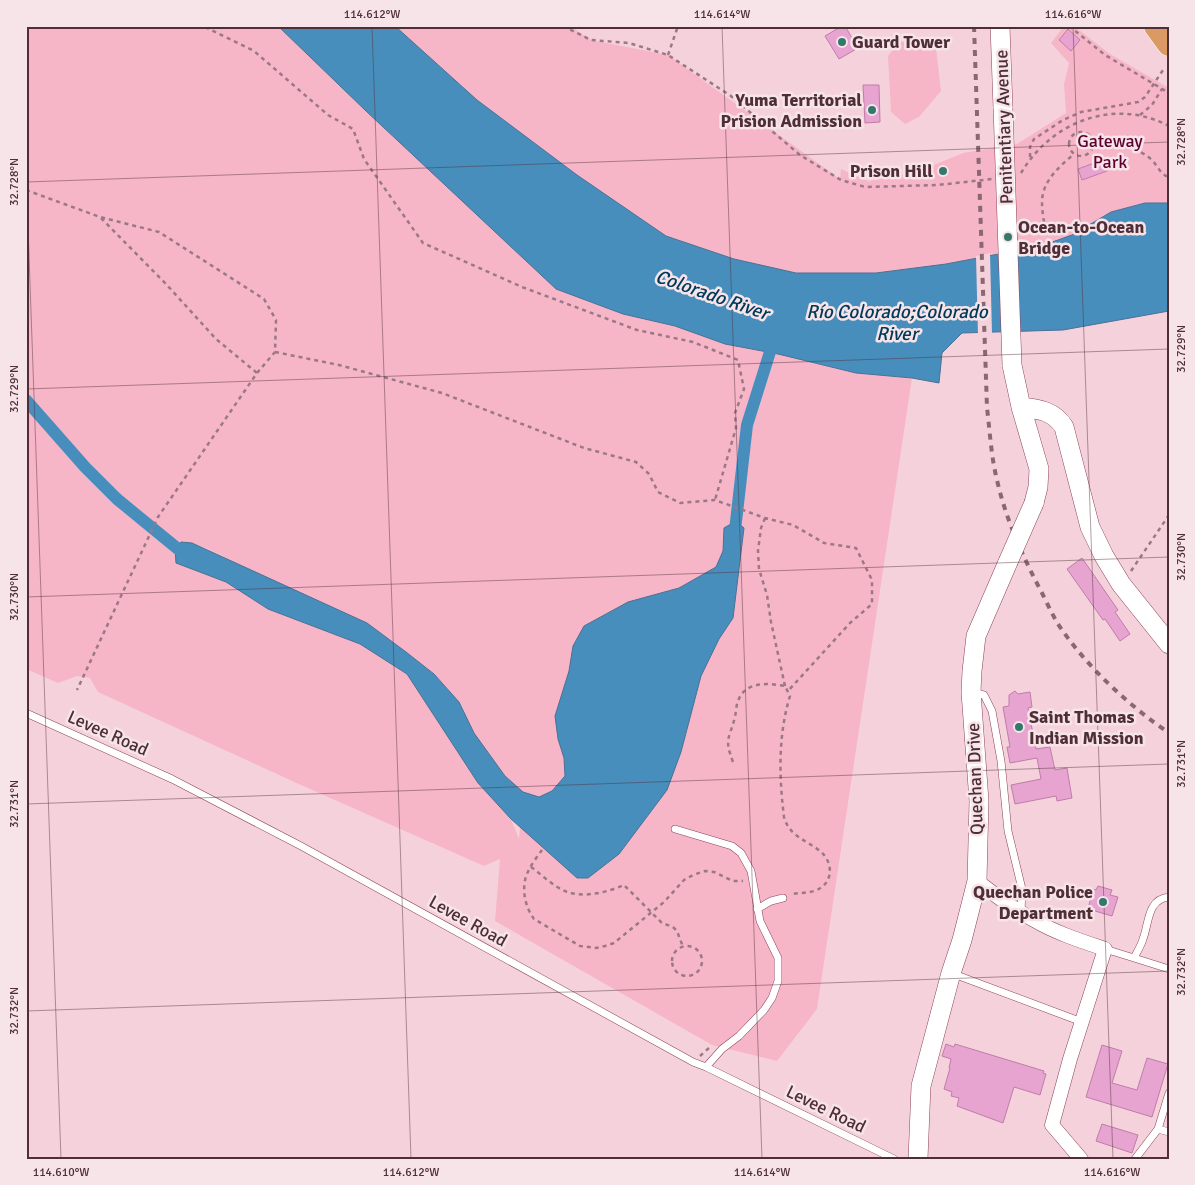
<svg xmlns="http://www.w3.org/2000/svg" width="1195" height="1185" font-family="Signika,sans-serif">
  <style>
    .green { fill: #f6b6c8; fill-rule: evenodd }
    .water { fill: #488ebc; stroke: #4a7194 }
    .pier { fill: #f5d2db }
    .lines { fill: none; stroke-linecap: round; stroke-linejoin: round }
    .canal { stroke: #488ebc; stroke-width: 12 }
    .building { fill: #e7a4d1; stroke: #bf7ca9 }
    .lane-casing { stroke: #8c435c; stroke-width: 8 }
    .street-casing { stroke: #8c435c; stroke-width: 15 }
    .secondary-casing { stroke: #8c435c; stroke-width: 20 }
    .highway-casing { stroke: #fff; stroke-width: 25 }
    .path { stroke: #9b7983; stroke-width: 2.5; stroke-dasharray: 4 4; stroke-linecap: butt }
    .lane { stroke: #fff; stroke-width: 7 }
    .street { stroke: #fff; stroke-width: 14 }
    .secondary { stroke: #fff; stroke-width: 19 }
    .highway { stroke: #db9a64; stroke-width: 24 }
    .rail { stroke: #8a6872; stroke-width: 4; stroke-dasharray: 6 6; stroke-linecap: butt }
    .secondary-bridge-casing { stroke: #8c435c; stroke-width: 20; stroke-linecap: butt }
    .secondary-bridge { stroke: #fff; stroke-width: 19 }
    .ticks { fill: none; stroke: #4f2e38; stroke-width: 1; stroke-opacity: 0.45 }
    .poi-dot { fill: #34786b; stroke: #f6e4e9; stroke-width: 2 }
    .labels { text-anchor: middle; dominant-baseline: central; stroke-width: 5; stroke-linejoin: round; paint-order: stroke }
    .poi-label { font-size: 18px; font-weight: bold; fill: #4f2e38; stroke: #f6e4e9; text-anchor: start }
    .street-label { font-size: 18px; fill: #4f2e38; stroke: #f6e4e9 }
    .park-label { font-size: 18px; fill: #5e002e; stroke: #f6e4e9 }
    .water-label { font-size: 19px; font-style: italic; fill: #003958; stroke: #f6e4e9 }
    .neatline { fill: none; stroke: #4f2e38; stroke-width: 2 }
    .ticks-label { font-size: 12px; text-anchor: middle; fill: #4f2e38 }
  </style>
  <rect width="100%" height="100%" fill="#f5d2db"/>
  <path class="green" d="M26,26h254l276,263 67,25 52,12 50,18 53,10 78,19 56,5 -95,631 -40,52 -65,-16 -217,-124 5,-62 -16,7 -183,-81 -203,-93 -8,-14 -13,-2 -19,7 -32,-14zM181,542l12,1 15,6 69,34 90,40 67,51 25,28 15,31 31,43 18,16 -4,47 -8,-20 -33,-36 -71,-109 -47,-30 -92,-35 -42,-27 -50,-19z
    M395,26h175l21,14 77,15 172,124 1,-10 27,12 46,-8 49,-20 54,-9 49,-31 -2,-29 5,-21 -18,-20 13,-17h10l36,28 59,34v115h-24l-34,9 -39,23 -31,11 -95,18 -70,9h-80l-62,-14 -68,-23 -89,-61 -100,-75z
    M935,40l6,51 -22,26 -14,7 -14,-12 -3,-56 11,-14z"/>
  <path class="water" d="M278,26h117l82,74 100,75 89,61 68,23 62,14h80l70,-9 95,-18 31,-11 39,-23 34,-9h24v108l-106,19 -101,3 -20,20 -3,30 -27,-5 -56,-5 -78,-19 -53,-10 -50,-18 -52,-12 -67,-25 -190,-178z
    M736,521l8,7 -11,90 -14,21 -18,37 -20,76 -14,38 -48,64 -31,24h-11l-66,-59 -33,-36 -71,-109 -47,-30 -92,-35 -42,-27 -50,-19 -1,-14 6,-7 11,1 175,80 39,29 28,22 25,28 15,31 31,43 18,16 16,5 13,-6 13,-15 -1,-18 -6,-19 -3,-23 14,-45 4,-25 11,-20 44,-24 51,-14 37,-21 7,-16 1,-23z"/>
  <path class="pier" d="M990,253l2,81 -14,1 -2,-79z"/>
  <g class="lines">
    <path class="canal" d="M26,400l59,67 32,32 72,59
      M734,539l13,-114 28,-89"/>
  </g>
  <path class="building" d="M842,26h3l13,22 -19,11 -14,-23z
    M1068,29l12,11 -9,11 -12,-11z
    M863,85h16l1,37 -15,1z
    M1102,160l5,11 -25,9 -4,-11z
    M1082,558l36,52 -3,2 15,22 -10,7 -15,-22 -2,1 -36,-51z
    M1015,691l3,3 12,-2 2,15 -4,1 8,41 14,-2 5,23 12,-2 5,30 -15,3 -1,-5 -41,8 -4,-19 30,-6 -4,-21 -27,5 -3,-16h3l-7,-40 6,-1v-11z
    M1098,886l14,4 -2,5 8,2 -6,19 -24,-7 5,-20 3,1z
    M946,1044l8,3 1,-3 89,27 -1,2 3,1 -6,21 -26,-8 -11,36 -46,-17 2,-8 -8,-2 1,-4 -8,-3 6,-21h-1l2,-9 -9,-3z
    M1102,1045l20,6 -10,32 25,7 10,-32 21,6 -16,53 -66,-20z
    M1102,1124l36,11 -6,18 -36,-12z"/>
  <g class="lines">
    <defs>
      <path id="lane" d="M971,692l13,3 8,16 9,50 7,70 14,58 -1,23
        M26,713l146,66 129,67 392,216 13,5 188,92
        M675,829l57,17 9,7 10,18 9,50 18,37v23l-6,17 -8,12 -25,26 -17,13 -16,18
        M757,909l14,-8 12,-3
        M1105,949l29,9c3,-6 7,-12 9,-19 6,-15 4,-40 26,-42
        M1134,958l35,11
        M951,973l131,49
        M1169,1093l-11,36 11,3
        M1135,1159l23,-30"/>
      <path id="street" d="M977,881c18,14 36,28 57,39 22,13 47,21 71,29l-35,110 -18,66 29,34"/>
      <path id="secondary" d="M1000,26l3,82
        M1012,365l9,42 18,62 -1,18 -4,16
        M1021,407c18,2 33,4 43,20l26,100 14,29 17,28 48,60
        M918,1159l3,-73 30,-113 11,-33 15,-59 2,-80 -8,-109 1,-21 4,-35 32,-74"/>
      <path id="highway" d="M1156,26l13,18"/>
    </defs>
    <use href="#lane" class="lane-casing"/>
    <use href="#street" class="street-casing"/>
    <use href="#secondary" class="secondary-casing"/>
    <use href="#highway" class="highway-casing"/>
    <path class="path" d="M207,26v2l47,23 74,64 25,14 11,30 59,84 99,44 115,43 56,12 45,18 6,29 -9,24 1,15 -21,72
      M563,26l28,14 38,3 39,12 63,41 69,59 41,25 24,7 73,-2 54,-6
      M1069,26l36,29 64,38
      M668,55l10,-29
      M1140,115l12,-10 10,-16
      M1069 144a12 12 0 1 1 24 0a12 12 0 1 1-24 0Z
      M1094,145c20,1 43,0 59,16 5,6 8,14 16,16
      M1030,157v-10l4,-8 29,-19 18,-8 57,-10 7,-5 18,-27
      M1021,173c30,-51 93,-76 148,-47
      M26,190l74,27 59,15 105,67 12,21 -1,32 -18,21 -99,144 -81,173
      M101,218l65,66 50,55 41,34
      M1045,230c-1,-9 -3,-19 -3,-28 0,-21 18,-36 32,-48
      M275,352l64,13 103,28 142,55 52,14 13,12 9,18 22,11 35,-3 50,18 28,7 31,18 32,5 16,32v24l-22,19 -62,68
      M765,518l-4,10 -3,23 1,18 8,26 4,27 14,64
      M1131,571l38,-56
      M733,762c-9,-24 -4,-22 2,-45 1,-5 1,-11 3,-16 7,-20 30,-18 47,-15l5,10c-12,39 -11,81 -6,121 5,19 22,23 36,34 14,11 14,34 -6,40 -7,2 -15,2 -23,3
      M542,850c-5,7 -12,16 -15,24 -6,14 -2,33 7,45l46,27 16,2 9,-2 9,-3 50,-41 20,-22 9,-5 12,-4 9,1 19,9h10
      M531,867c11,8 23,20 36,25 18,6 41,0 57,-7l38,38 11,4 4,4 6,16
      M672 961a15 15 0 1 1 30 0a15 15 0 1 1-30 0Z
      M700,1056l9,-8"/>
    <use href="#lane" class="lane"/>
    <use href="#street" class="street"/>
    <use href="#secondary" class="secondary"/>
    <use href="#highway" class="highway"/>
    <path class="rail" d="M974,26l13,382c3,24 4,48 10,72 9,40 26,77 45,113 5,10 10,21 16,31 27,41 70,81 111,109"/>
    <defs>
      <path id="secondary-bridge" d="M1003,108l9,257
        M1008,562l26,-59"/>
    </defs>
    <use href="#secondary-bridge" class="secondary-bridge-casing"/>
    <use href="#secondary-bridge" class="secondary-bridge"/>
  </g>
  <path class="ticks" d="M372,26l39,1133M722,26l40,1133M1073,26l40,1133M26,170l35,989M26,182l1143,-40M26,389l1143,-40M26,597l1143,-40M26,804l1143,-40M26,1011l1143,-40"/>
  <g class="poi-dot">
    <circle cx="842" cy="42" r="5"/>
    <circle cx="872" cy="110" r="5"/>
    <circle cx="943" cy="171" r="5"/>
    <circle cx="1008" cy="237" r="5"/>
    <circle cx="1019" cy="727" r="5"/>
    <circle cx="1103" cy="902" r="5"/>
  </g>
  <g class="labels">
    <g class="poi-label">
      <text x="852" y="42">Guard Tower</text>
      <text x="862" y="100" text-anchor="end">Yuma Territorial<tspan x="862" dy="21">Prision Admission</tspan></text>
      <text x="933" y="171" text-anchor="end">Prison Hill</text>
      <text x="1018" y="227">Ocean-to-Ocean<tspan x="1018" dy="21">Bridge</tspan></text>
      <text x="1029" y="717">Saint Thomas<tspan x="1029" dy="21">Indian Mission</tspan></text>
      <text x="1093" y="892" text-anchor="end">Quechan Police<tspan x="1093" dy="21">Department</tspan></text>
    </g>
    <g class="street-label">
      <text transform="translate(1004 127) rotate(-92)">Penitentiary Avenue</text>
      <text transform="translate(108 733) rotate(24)">Levee Road</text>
      <text transform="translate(975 779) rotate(-92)">Quechan Drive</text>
      <text transform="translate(468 921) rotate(29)">Levee Road</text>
      <text transform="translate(826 1109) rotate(26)">Levee Road</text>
    </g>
    <g class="park-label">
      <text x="1110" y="141">Gateway<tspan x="1110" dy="21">Park</tspan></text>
    </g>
    <g class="water-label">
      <text transform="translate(712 295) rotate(19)">Colorado River</text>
      <text x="897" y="312">Río Colorado;Colorado<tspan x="897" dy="22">River</tspan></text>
    </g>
  </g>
  <rect width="1195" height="1185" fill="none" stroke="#f6e4e9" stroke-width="55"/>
  <rect x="28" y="28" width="1140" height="1130" class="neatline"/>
  <g class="ticks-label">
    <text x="372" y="18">114.612°W</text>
    <text x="722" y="18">114.614°W</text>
    <text x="1073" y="18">114.616°W</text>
    <text transform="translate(1181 142) rotate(-90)" y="4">32.728°N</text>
    <text transform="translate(14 182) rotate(-90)" y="4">32.728°N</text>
    <text transform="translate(1181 349) rotate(-90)" y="4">32.729°N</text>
    <text transform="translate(14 389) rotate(-90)" y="4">32.729°N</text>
    <text transform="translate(1181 557) rotate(-90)" y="4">32.730°N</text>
    <text transform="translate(14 597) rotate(-90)" y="4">32.730°N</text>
    <text transform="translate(1181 764) rotate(-90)" y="4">32.731°N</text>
    <text transform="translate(14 804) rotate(-90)" y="4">32.731°N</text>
    <text transform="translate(1181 972) rotate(-90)" y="4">32.732°N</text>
    <text transform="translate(14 1011) rotate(-90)" y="4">32.732°N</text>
    <text x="61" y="1176">114.610°W</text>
    <text x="411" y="1176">114.612°W</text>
    <text x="762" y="1176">114.614°W</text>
    <text x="1112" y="1176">114.616°W</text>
  </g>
</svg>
